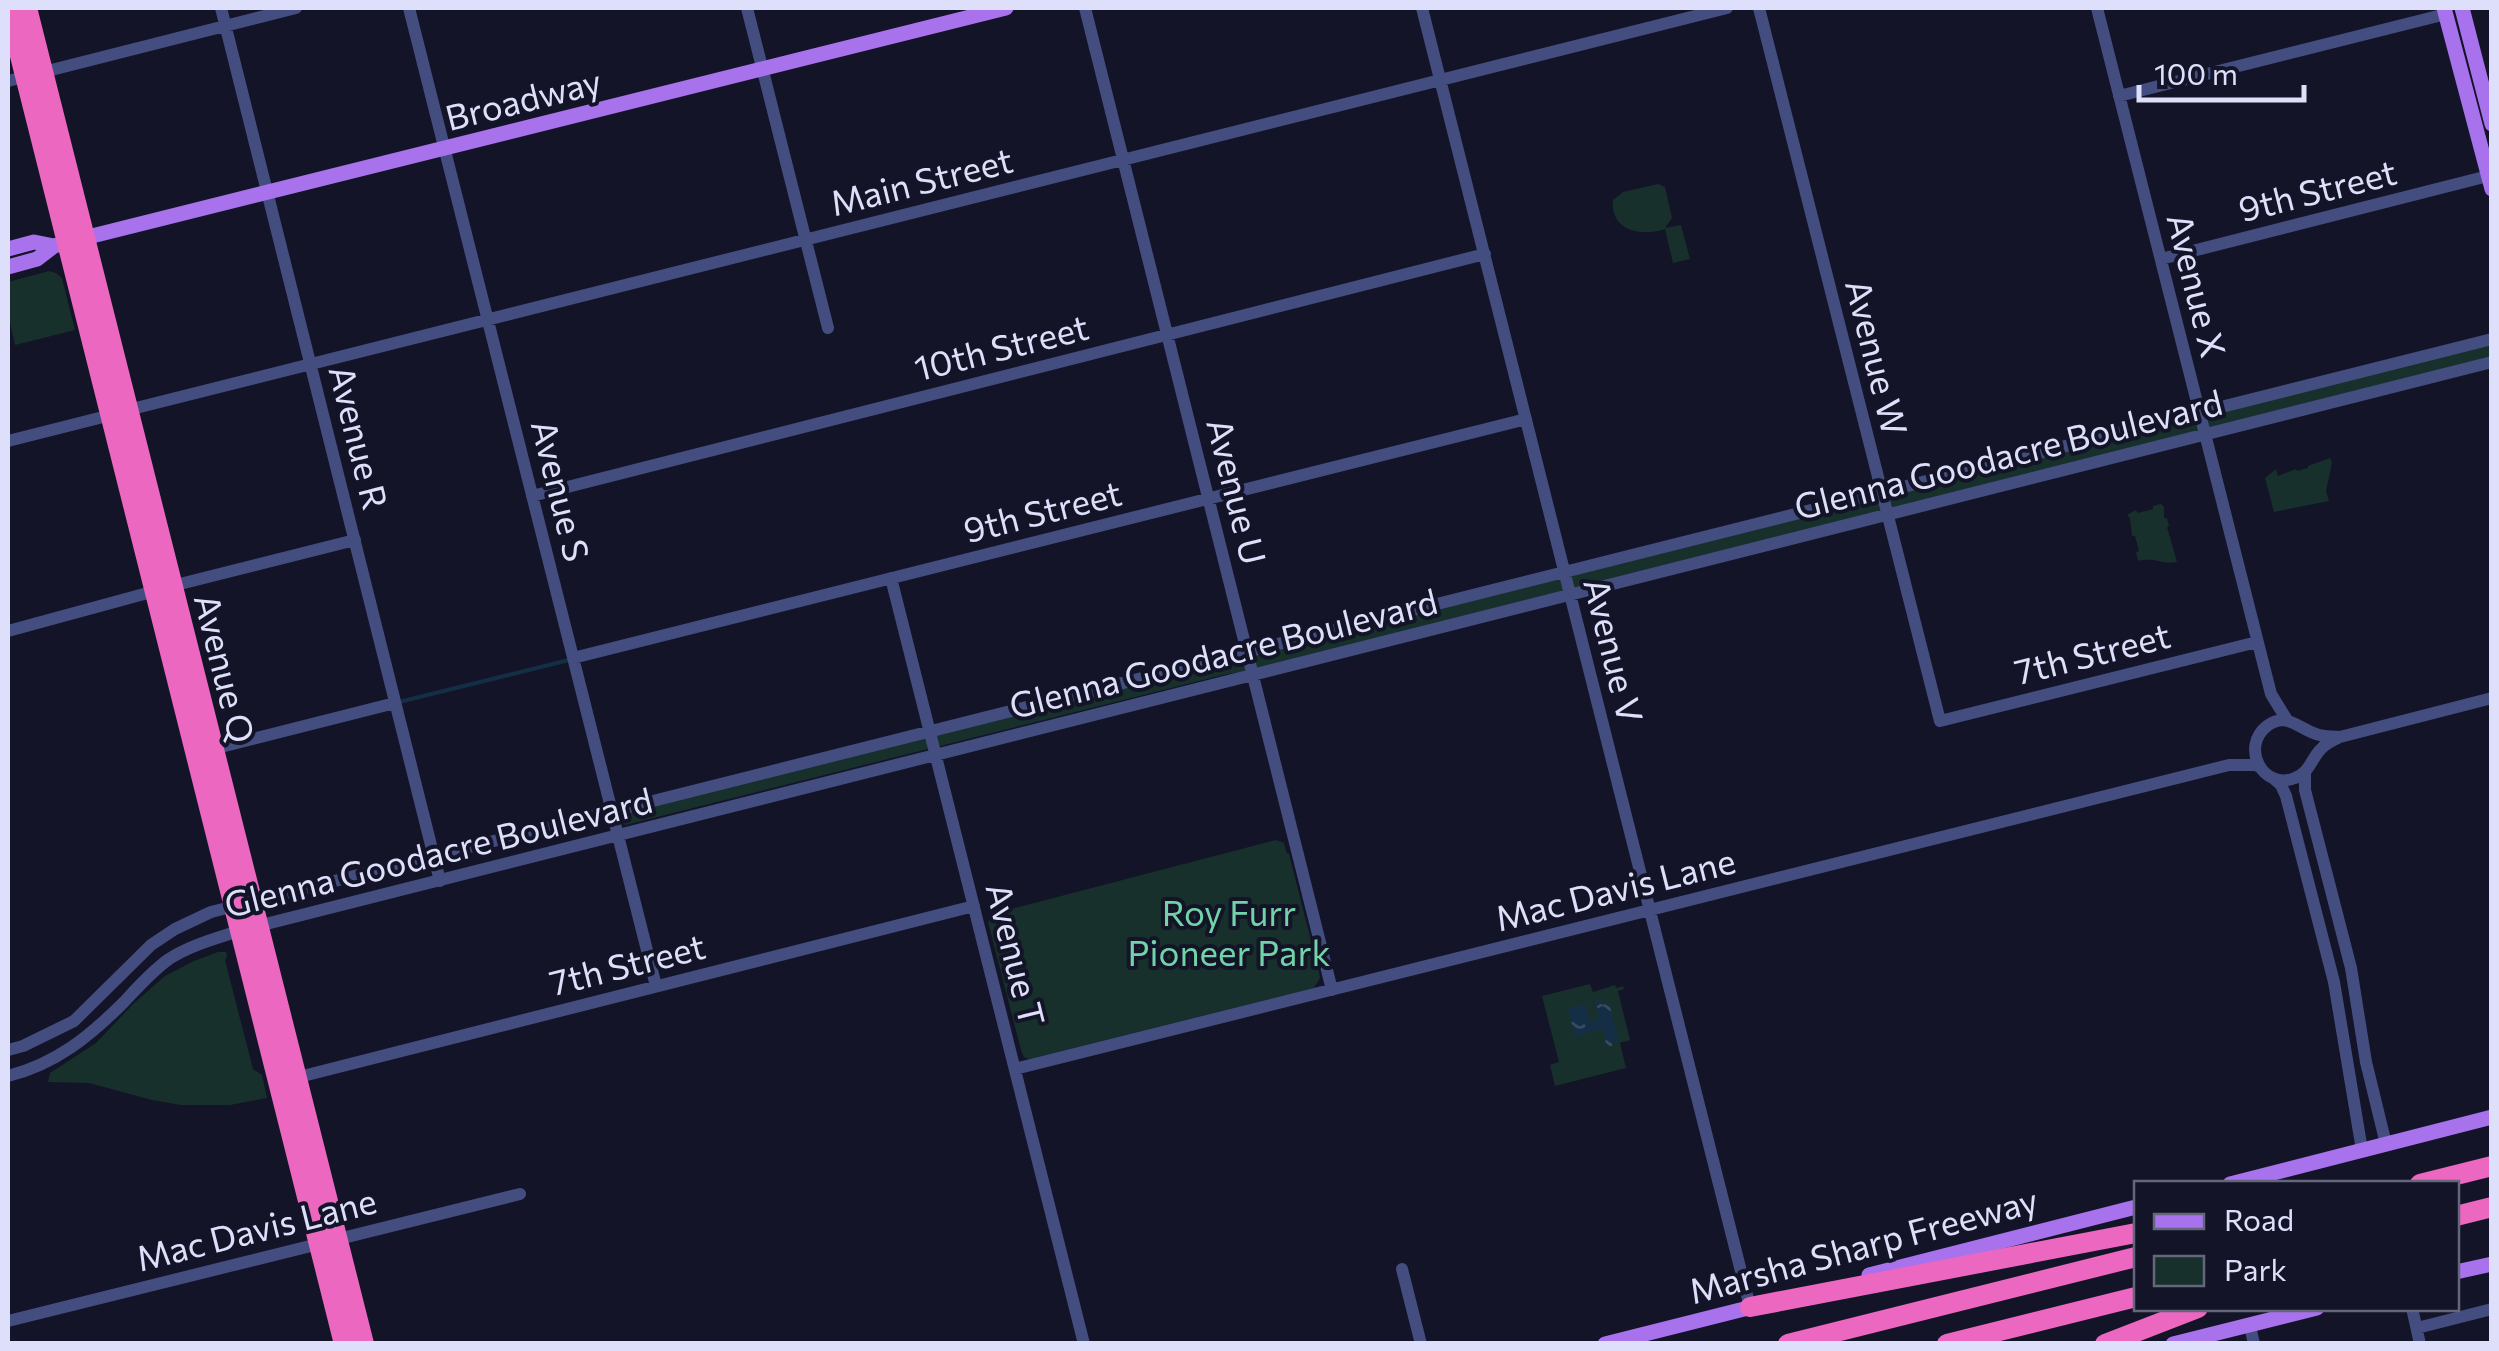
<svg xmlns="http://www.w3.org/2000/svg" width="2499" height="1351" font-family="Commissioner,sans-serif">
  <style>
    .green { fill: #17302b }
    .water { fill: url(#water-ripples) }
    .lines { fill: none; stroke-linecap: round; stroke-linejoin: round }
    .stream { stroke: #142f45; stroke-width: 4 }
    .minor { stroke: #444d80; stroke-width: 12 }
    .major { stroke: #a872ed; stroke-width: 15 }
    .highway { stroke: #ec67c0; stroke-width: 20 }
    .labels { text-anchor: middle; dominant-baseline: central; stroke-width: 8; stroke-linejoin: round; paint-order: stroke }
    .street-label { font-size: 35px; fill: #dee0fb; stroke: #131427 }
    .park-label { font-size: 35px; fill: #72d3a8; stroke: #131427 }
  </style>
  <defs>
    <pattern id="water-ripples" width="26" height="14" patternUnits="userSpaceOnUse" patternTransform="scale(2.5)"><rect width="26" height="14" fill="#142f45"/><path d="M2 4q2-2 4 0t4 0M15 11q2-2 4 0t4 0" fill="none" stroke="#364d61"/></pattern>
  </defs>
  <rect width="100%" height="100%" fill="#131427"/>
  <path class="green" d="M1658,184l7,3 7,31 -7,10 16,-3 9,34 -17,4 -8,-34c-24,8 -55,2 -52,-29l10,-8z
    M49,271l7,2 6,5 13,52 -60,15 -7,-32v-31z
    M2491,344v15l-1216,307 -52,9 -598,150 -7,-8 2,-6z
    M2330,458l2,5 -6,28 3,10 -55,11 -9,-34 11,-9 2,7 18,-7 1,2 11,-3v-2z
    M2161,504l3,3v11h3l2,8 -2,1 10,35c-15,3 -21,-5 -39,-1l-2,-9 3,-1 -4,-15h-3l-2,-18 -3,-3 9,-5 2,3 15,-4v-3z
    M1276,840l8,3 2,9 3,2 30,118 1,6 -6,10 -285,71 -5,-2 -3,-7 -33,-128 4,-8z
    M218,952h8l1,4 -2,4 28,109 9,6 5,23 -37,7h-49l-29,-5 -63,-17 -41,-1 2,-9 46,-30 37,-39 32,-28 29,-15z
    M1590,984l3,8 22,-7 1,3 7,-2 1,3 -6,2 12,49 -10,3 6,25 -71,18 -5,-21 9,-3 -17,-66z"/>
  <path class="water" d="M1601,1000l1,5 7,-2 10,38 -7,2v3l-5,1 -5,-19 -27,9 -7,-29 17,-4 5,18 9,-3 -4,-18z"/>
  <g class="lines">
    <path class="stream" d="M399,702l170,-42"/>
    <path class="minor" d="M221,8l219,873
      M409,8l247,978
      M747,8l81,320
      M1085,8l247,982
      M1422,8l328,1299
      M1759,8l181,713 317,-79
      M2097,8l174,686 16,26
      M8,81l288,-73
      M2119,96l327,-82
      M2161,259l327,-83
      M128,410l1599,-402
      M8,441l103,-26
      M532,496l953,-242
      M891,578l193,766
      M172,586l183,-46
      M8,631l147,-40
      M573,658l953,-239
      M2340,737c-8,-1 -17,0 -24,-3 -17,-5 -30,-23 -49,-8 -27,21 -4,65 28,52 14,-5 16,-18 25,-28 5,-6 13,-10 20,-13l152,-39
      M213,749l182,-46
      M2305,772v18l46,178 15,94 20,82
      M2273,778l8,7 5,11 48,186 28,168
      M8,1050l15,-4 51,-25 77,-76 24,-16 36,-17 2281,-573
      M1015,1069l1214,-304h26l5,2
      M8,1076c48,-12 82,-40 116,-74 14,-15 28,-31 45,-43 22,-14 48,-21 73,-29l2250,-568
      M295,1078l679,-172
      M1402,1269l19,75
      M2412,1308l8,36
      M8,1321l512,-127
      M2250,1326l4,18
      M2417,1328l75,-19"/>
    <path class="major" d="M2444,8l48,181
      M2462,8l30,116
      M8,249l26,-7 20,4
      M8,267l29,-8 17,-13 14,-4 938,-234
      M2230,1184l262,-67
      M2456,1272l36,-8
      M1869,1275l267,-68
      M1605,1344l155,-39
      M2173,1344l144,-36"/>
    <path class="highway" d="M8,8l336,1336
      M27,8l337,1336
      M2420,1184l72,-18
      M2456,1216l36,-9
      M1750,1307l386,-74
      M1788,1344l348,-87
      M1947,1344l189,-47
      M2105,1344l93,-36"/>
  </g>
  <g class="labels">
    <g class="street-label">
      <text transform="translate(523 98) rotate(-14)">Broadway</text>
      <text transform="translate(921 180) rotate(-14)">Main Street</text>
      <text transform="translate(2317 189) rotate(-14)">9th Street</text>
      <text transform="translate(2198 285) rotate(76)">Avenue X</text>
      <text transform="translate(1001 346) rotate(-14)">10th Street</text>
      <text transform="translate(1878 357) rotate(76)">Avenue W</text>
      <text transform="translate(360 437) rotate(76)">Avenue R</text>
      <text transform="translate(2008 453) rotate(-14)">Glenna Goodacre Boulevard</text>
      <text transform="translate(562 490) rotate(76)">Avenue S</text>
      <text transform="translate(1238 491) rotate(76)">Avenue U</text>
      <text transform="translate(1042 510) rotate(-14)">9th Street</text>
      <text transform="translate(1615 650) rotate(76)">Avenue V</text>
      <text transform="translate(1223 652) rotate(-14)">Glenna Goodacre Boulevard</text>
      <text transform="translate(2092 652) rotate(-14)">7th Street</text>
      <text transform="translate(226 668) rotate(76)">Avenue Q</text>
      <text transform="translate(438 851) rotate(-14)">Glenna Goodacre Boulevard</text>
      <text transform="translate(1615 888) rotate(-14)">Mac Davis Lane</text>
      <text transform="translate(1017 954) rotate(76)">Avenue T</text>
      <text transform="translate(627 963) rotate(-14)">7th Street</text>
      <text transform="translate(256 1228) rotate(-14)">Mac Davis Lane</text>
      <text transform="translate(1863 1244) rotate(-15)">Marsha Sharp Freeway</text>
    </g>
    <g class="park-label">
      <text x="1229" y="911">Roy Furr<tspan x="1229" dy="40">Pioneer Park</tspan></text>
    </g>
  </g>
  <rect width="2499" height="1351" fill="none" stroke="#dee0fb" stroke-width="20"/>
  <rect x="2134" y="1181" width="325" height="130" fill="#131427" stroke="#64667c" stroke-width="2.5"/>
  <rect x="2154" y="1214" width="50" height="15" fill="#a872ed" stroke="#64667c" stroke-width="2.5"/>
  <text x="2224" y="1231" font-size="30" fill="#dee0fb">Road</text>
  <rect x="2154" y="1256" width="50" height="30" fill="#17302b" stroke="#64667c" stroke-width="2.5"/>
  <text x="2224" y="1281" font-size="30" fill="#dee0fb">Park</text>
  <path d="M2139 85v15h165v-15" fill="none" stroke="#dee0fb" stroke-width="5"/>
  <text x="2154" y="85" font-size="30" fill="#dee0fb" stroke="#131427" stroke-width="8" paint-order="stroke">100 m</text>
</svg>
